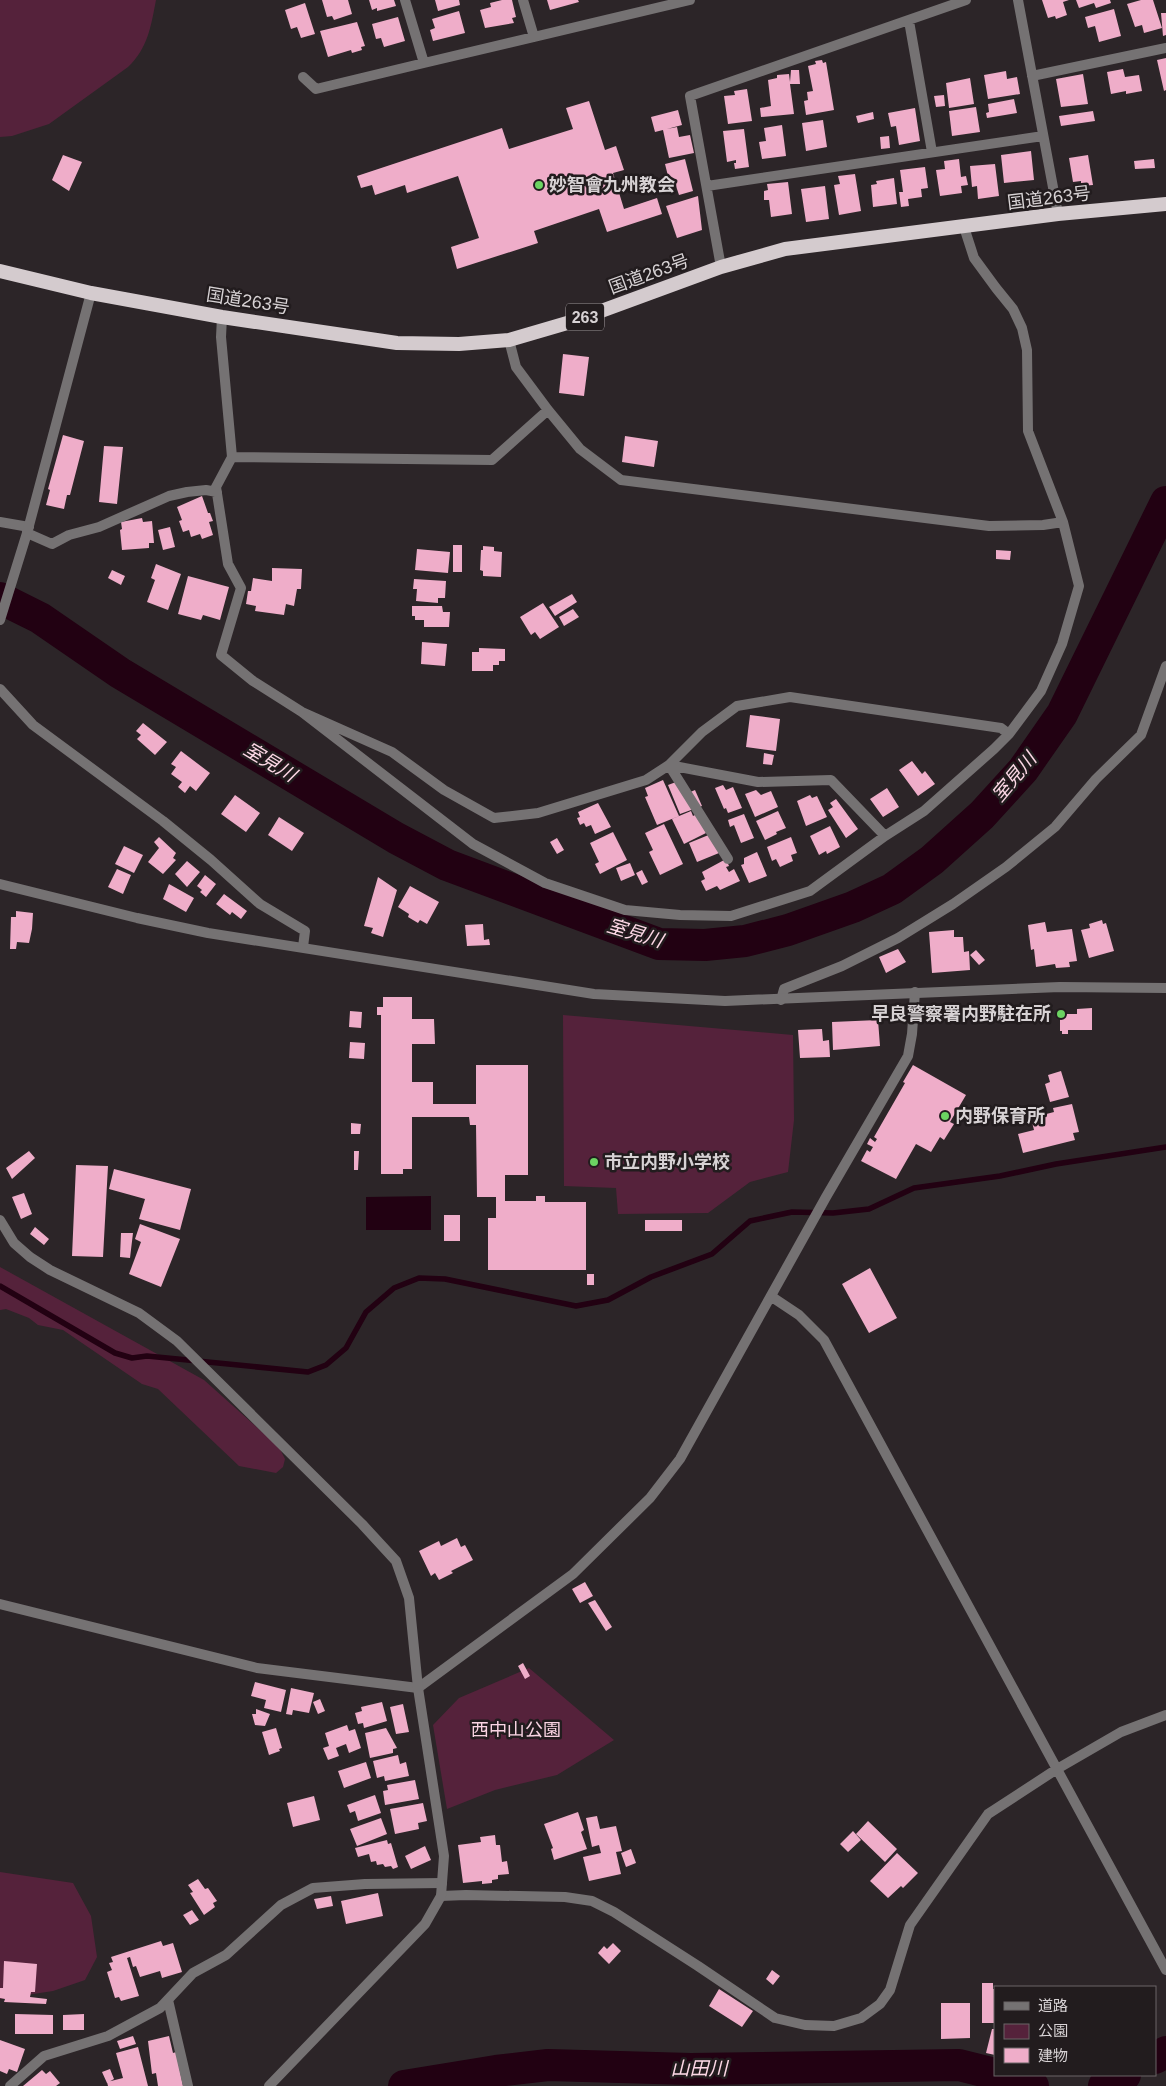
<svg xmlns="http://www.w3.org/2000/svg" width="1166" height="2086" font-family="Helvetica,'Noto Sans JP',sans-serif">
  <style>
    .green { fill: #55223b }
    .water { fill: #220112 }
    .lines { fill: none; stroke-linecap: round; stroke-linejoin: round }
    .stream { stroke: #220112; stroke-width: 5.5 }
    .river { stroke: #220112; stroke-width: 32 }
    .building { fill: #efadc9 }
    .minor { stroke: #757273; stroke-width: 10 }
    .tertiary { stroke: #757273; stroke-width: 10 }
    .trunk { stroke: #d4cbce; stroke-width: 14 }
    .poi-dot { fill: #6cd362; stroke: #221c1e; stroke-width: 2 }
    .labels { text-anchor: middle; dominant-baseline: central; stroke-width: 5; stroke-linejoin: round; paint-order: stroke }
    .shield { fill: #221c1e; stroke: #a19b9d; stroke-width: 1 }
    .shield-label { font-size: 16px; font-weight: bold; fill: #d7d2d4 }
    .poi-label { font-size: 18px; font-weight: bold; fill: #d7d2d4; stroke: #221c1e; text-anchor: start }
    .street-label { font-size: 18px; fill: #d7d2d4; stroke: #221c1e }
    .park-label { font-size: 18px; fill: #f9d3e2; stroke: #221c1e }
    .water-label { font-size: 19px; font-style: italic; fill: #fdd8e6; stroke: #221c1e }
  </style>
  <rect width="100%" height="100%" fill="#2c2528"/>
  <path class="green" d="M0,0h156c-5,26 -8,48 -28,67l-79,57 -37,12 -12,1z
    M563,1015l230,20 1,85 -6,52 -38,10 -42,31 -90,1 -2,-26 -52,-2z
    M0,1267l204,113 75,67 6,12 -2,8 -7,6 -37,-7 -81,-77 -16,-5 -79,-54 -25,-5 -9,-7 -23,-9 -6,1z
    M529,1668l85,72 -57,35 -62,15 -48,19 -14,-84 26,-27z
    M0,1872l73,11 18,33 6,41 -12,23 -32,11 -53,8z"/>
  <path class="water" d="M431,1196v34h-65v-33z"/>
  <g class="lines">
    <path class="stream" d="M0,1286l115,67 17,5 15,-2 161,16 18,-7 20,-17 20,-36 28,-24 25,-10 26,1 131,27 32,-6 43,-23 61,-23 38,-33 42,-9 41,1 36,-4 45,-21 86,-12 56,-12 110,-17"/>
    <path class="river" d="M0,598l40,20 80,55 276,165 51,27 212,79 46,1 40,-4 43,-11 65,-23 39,-18 40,-29 50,-45 41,-45 39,-56 104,-212
      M1155,2058l11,-6
      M997,2075l36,11
      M404,2086l92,-15 52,-6 143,4 268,-4 36,9
      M1104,2086l21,-11"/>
  </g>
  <path class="building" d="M322,0h26l4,14 -18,6 -2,-4 -5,1z
    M369,0h25l2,6 -19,5v-3l-5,2z
    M435,0h24l1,5 -22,6z
    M502,0h10l4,17 -4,1 2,5 -29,5 -5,-18 11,-3 -1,-4z
    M547,0h31l1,2 -29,8z
    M1042,0h27l-6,2 4,13 -11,4 -1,-3 -7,2z
    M1076,0h34l1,3 -15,5 -2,-5 -15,5z
    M1141,0h12l9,28 -18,5 -2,-8 -7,2 -8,-23z
    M305,3l10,31 -14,4 -4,-11 -6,2 -6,-19z
    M1114,9l7,27 -22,6 -4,-16 -7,2 -3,-11z
    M459,11l6,22 -32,8 -3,-11 5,-2 -3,-9z
    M1161,13h5v22l-3,1z
    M398,17l7,24 -21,6 -3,-9 -5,1 -4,-15z
    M357,22l8,24 -4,1 1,3 -10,3 -1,-3 -23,7 -8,-26z
    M1166,58v32l-2,1 -7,-31z
    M822,60l1,3 3,-1 8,48 -28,5 -2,-14 4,-1 -1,-8 6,-1 -5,-25 8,-2 -1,-3z
    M1123,69l2,8 14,-2 3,16 -16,3v-3l-15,3 -4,-22z
    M791,70h8l1,14h-10l4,30 -33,3 -1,-9 11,-2 -3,-26 9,-2v-3l12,-1 1,8z
    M1006,71l1,8 10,-2 3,17 -32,5 -4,-24z
    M1083,74l5,30 -27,3 -5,-28z
    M970,78l4,26 -25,4 -3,-25z
    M747,89l5,32 -24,3 -4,-28 11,-1 -1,-4z
    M944,95l1,11 -9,1 -2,-11z
    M1014,99l3,14 -30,5 -1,-5 3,-1 -1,-8z
    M589,101l16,49 11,-4 8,24 -11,3 11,36 33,-11 5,16 -55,18 -8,-23 -65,22 4,12 -81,26 -6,-22 28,-9 -21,-62 -51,17 -2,-8 -30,10 -3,-10 -11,3 -4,-12 145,-48 7,21 64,-20 -7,-21z
    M976,107l4,25 -28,4 -3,-25z
    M915,108l5,33 -21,4 -3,-19 -5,1 -3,-14z
    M678,110l4,15 -15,4 10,-2 2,10 11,-2 4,18 -25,5 -6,-28 -8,2 -4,-15z
    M1093,111l2,10 -34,5 -2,-10z
    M873,112l1,7 -16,4 -2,-7z
    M823,120l4,27 -21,4 -4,-28z
    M782,125l4,31 -24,3 -3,-17 7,-1 -2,-13z
    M744,129l5,38 -14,2 -1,-6h2v-3l-9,2 -4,-31z
    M889,136l1,12 -9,1 -1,-12z
    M1031,151l3,29 -30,3 -3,-28z
    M63,155l19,7 -13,29 -17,-11z
    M1088,155l5,30 -12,1v-5l-8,1 -4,-24z
    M685,159l8,32 -14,4 -3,-9 -5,2 -6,-24z
    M959,159l2,18 5,-1 2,9 -7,1 1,7 -22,3 -4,-26 9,-1 -1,-8z
    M1154,159l1,9 -20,1 -1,-8z
    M995,164l4,32 -21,3 -1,-13 -5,1 -2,-21z
    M925,167l3,21 -7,1 1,8 -14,2 1,7 -8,1 -2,-15h4l-3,-22z
    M855,174l6,37 -22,4 -5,-30 6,-1 -2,-8z
    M894,178l3,26 -24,3 -2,-22 6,-1 -1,-3z
    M788,182l4,32 -21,3 -2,-17h-5v-9l4,-1 -1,-6z
    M825,186l4,33 -23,3 -5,-33z
    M698,196l4,34 -25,8 -11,-32z
    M563,354l26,3 -5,39 -25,-3z
    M63,435l21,6 -14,54h-3l-3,14 -18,-4 4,-15 -2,-1z
    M625,436l33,5 -4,26 -32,-5z
    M104,446l19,1 -6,57 -18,-2z
    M202,496l6,17h2l3,8 -4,1 4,13 -11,4 -2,-5 -9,3 -2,-7 -6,2 -4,-11 3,-1 -5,-13z
    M142,518l1,4 9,-1 2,22h-5v5l-27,2 -2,-20 2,-1 -1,-7z
    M170,527l5,20 -12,3 -5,-20z
    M453,545h9v27h-9z
    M483,546l11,1v4l8,1 -1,25 -18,-1v-5l-3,-1 1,-20h2z
    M417,549l33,3 -2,21 -33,-3z
    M996,550l15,1 -1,9 -14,-1z
    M156,564l25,10 -13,36 -21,-8 8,-22 -4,-2z
    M272,568l30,1 -1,20h-4l-3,17 -8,-2 -2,11 -29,-4 1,-5 -10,-2 2,-13h3l2,-13 19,3z
    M112,570l13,6 -4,9 -13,-7z
    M188,576l41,11 -9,33 -17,-5 -2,5 -23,-6z
    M414,579l32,2 -1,17h-7v5l-22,-2 1,-12h-4z
    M572,594l5,8 -22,14 -6,-9z
    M543,603l16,24 -19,12 -5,-7 -4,3 -11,-18z
    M412,606h30l1,6h7l-1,15h-25v-7h-9v-4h-3z
    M573,609l6,8 -15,9 -5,-9z
    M422,642l25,2 -2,22 -24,-2z
    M479,648l26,1v12h-6v4h-6v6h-21v-19h7z
    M750,715l30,4 -4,32 -30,-4z
    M143,723l24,19 -12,13 -18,-16 4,-4 -5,-4z
    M181,751l29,22 -14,18 -6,-5 -5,7 -7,-6 4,-5 -11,-8 5,-7 -5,-3z
    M764,753l10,2 -2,10 -9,-1z
    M912,761l10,13 3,-3 10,13 -17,12 -19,-26z
    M663,780l16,36 -22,9 -12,-28 3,-1 -3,-8z
    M676,782l12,11 7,-3 7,16 -22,8 -12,-29z
    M723,785l3,5 7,-3 9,21 -14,5 -2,-5 -2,1 -9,-21z
    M887,788l12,19 -16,10 -13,-18z
    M756,790l5,5 10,-4 7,16 -23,10 -10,-23z
    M235,795l25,18 -14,19 -25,-18z
    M810,795l2,3 5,-2 10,21 -21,9 -9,-25z
    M836,799l22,30 -12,9 -18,-28 5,-3 -3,-4z
    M598,803l13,24 -16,7 -4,-9 -5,2 -2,-4 -4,2 -3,-7 3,-1 -2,-5z
    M691,811l2,5 4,-2 9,19 -22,11 -12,-25z
    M778,811l8,17 -10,4 1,2 -12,6 -9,-19z
    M744,814l10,24 -13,5 -7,-18 -4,2 -2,-7z
    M279,817l25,16 -12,18 -24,-16z
    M664,824l19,40 -23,11 -11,-23 4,-2 -8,-17z
    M830,826l10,21 -13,7 -1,-3 -7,4 -9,-19z
    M613,832l14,28 -27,14 -5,-10 4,-2 -9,-19z
    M711,834l8,19 -22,9 -8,-19z
    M159,837l17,16 -3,5 3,2 -13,14 -15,-12 11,-14 -5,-6z
    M791,837l6,16 -6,2 2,6 -13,6 -4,-8 -4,2 -5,-14z
    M557,838l7,12 -7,4 -7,-12z
    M124,846l19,9 -9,18 -19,-9z
    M757,852l10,24 -18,7 -8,-18 3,-1v-6z
    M726,859l3,7 -3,1 3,5 5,-3 6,12 -20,9 -3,-4 -11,5 -5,-10 4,-2 -3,-7z
    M187,861l13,11 -13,15 -12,-13z
    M630,863l5,12 -14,6 -5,-13z
    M117,869l14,6 -8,19 -15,-7z
    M642,870l6,12 -6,3 -6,-12z
    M205,875l11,9 -10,13 -6,-5 2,-2 -5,-4z
    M378,877l19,13 -14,47 -12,-4 2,-5 -9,-2z
    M169,884l25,14 -8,14 -23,-13z
    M410,886l29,16 -12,22 -7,-4 -2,3 -10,-6 1,-3 -11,-7z
    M224,894l23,17 -6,8 -9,-7 -2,3 -14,-11z
    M16,911l17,2 -1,16 -3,14 -12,-1 -1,7h-6l1,-32h5z
    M1102,920l1,4 3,-1 8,28 -25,7 -8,-28 9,-2 -1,-4z
    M1045,922l2,10 25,-3 5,32 -8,1 1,5 -14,1 -1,-4 -19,3 -2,-18 -3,1 -3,-25z
    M483,924l1,16 5,-1 1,6 -23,1 -2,-21z
    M954,930v7h9l1,15 5,-1 1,19 -38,3 -3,-41z
    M898,949l8,13 -20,11 -7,-16z
    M976,950l9,10 -6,5 -9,-10z
    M383,997h29v22h22l1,25h-23v38h21v22h43v-39h52v110h-23v26h31v-5h9v6h41v68h-98v-52h8v-21h-19l-1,-72h-6l-1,-8h-57v52h-9v5h-22v-159h-4v-8h6z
    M1092,1008v22h-24v4h-6v-3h-2v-17h17v-5z
    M350,1011l12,1 -1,16 -12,-1z
    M878,1020l2,26 -47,4 -1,-28z
    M822,1029l1,12 6,-1 1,17 -30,1 -2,-28z
    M350,1042l15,1 -1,16 -15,-1z
    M913,1065l53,30 -16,27 4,2 -10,16 -4,-3 -9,15 -15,-8 -20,35 -35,-18 6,-11 3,2 3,-5 -6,-3 3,-6 5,4 2,-3 -3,-2 31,-54 -2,-1z
    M1061,1071l8,26 -19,5 -5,-18 5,-2 -2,-7z
    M1072,1104l7,28 -6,1 2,7 -52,13 -5,-19 16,-4 -3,-12 23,-6 -1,-4z
    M351,1123l10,1 -1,10h-9z
    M29,1151l6,7 -23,21 -6,-11z
    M354,1151h5l-1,19h-4z
    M76,1165l32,1 -5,91 -31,-1z
    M114,1169l77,20 -11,41 -41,-11 6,-20 -36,-10z
    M24,1193l8,21 -11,5 -9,-22z
    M444,1215h16v26h-16z
    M645,1220h37v11h-37z
    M140,1224l40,15 -19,48 -32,-13 12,-32 -6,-3z
    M35,1227l14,12 -5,6 -14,-11z
    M121,1233h12l-3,25 -10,-1z
    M870,1268l27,50 -28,15 -27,-49z
    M587,1274h7v11h-7z
    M457,1538l4,9 4,-2 8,15 -22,11 2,2 -14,7 -4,-7 -4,3 -12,-25 20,-10 2,5z
    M585,1582l8,14 -13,7 -8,-14z
    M595,1600l17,27 -6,4 -18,-28z
    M523,1663l7,13 -5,3 -7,-13z
    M255,1682l31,8 -5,22 -17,-4 2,-8 -15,-4z
    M291,1688l23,5 -5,20 -16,-3 -1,5 -6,-1z
    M320,1699l5,12 -7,3 -5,-12z
    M382,1702l5,19 -23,7 -1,-5 -5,1 -3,-11 7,-2 -1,-4z
    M403,1704l6,28 -13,2 -6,-27z
    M256,1709l14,5 -5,12 -10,-1 -3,-11h4z
    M347,1725l2,6 6,-2 6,19 -12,5 -3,-9 -10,4 3,8 -11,4 -5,-12 6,-2 -4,-13z
    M276,1728l6,20 -3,1 1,2 -11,4 -7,-23z
    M386,1728l11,20 -4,1v4l-23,5 -5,-25z
    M398,1755l2,9 6,-2 3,14 -24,5 -1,-5 -7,2 -4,-17z
    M366,1762l5,16 -27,10 -6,-17z
    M415,1780l4,19 -34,6 -2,-14 5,-1 -1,-5z
    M375,1795l6,18 -23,8 -3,-10 -5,2 -3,-8z
    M314,1796l6,24 -27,7 -6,-24z
    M423,1803l4,18 -9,2 1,6 -24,5 -5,-25z
    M578,1812l6,18 -3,2 6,17 -33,11 -3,-11 2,-1 -9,-24z
    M597,1816l3,13 16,-3 6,25 -6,1 5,22 -32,7 -6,-24 18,-4 -2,-8 -7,2 -6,-29z
    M381,1818l6,16 -30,12 -7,-17z
    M868,1821l29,28 -12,13 -29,-28z
    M853,1831l8,9 -13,12 -8,-8z
    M495,1835l1,10h4l2,17 5,-1 2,13 -11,1v4l-6,1v3l-10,1v-3l-19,2 -5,-38 23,-3 -1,-5z
    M387,1840l1,4 3,-1 7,24 -5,2 -2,-3 -6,1 -2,-3 -6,1 -1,-4 -5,1 -2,-8 -11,3 -3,-9z
    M425,1846l6,14 -20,9 -6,-13z
    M631,1849l5,14 -10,4 -5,-14z
    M897,1853l21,20 -15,15 -2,-2 -13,12 -18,-17z
    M198,1879l7,10 3,-1 9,13 -4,2 2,4 -11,8 -14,-22 3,-1 -5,-7z
    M378,1893l5,23 -37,8 -5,-23z
    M331,1896l2,10 -16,3 -3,-10z
    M192,1910l7,10 -9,5 -7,-10z
    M161,1941l2,5 10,-3 9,29 -20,6 -2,-7 -20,6 -4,-11 -3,1 -3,-10 -3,1 12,38 -18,5 -2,-4 -4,1 -8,-26 5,-2 -3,-7 4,-1 -2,-5z
    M613,1943l8,8 -12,13 -11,-11 6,-7 3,3z
    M4,1961l33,3 -2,28h-4l-1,5 17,2 -1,5 -42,-2 1,-3 -5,-1v-10h3z
    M772,1970l8,6 -7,9 -7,-6z
    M982,1983h11v6h2v34h-13z
    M719,1989l34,22 -11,16 -33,-21z
    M941,2003h29v35l-29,1z
    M15,2014l38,1v19h-38z
    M84,2014v16h-21v-15z
    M992,2029h3v26l-9,-2z
    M133,2036l3,8 -16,5 -3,-8z
    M169,2036l4,17 3,-1 7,34h-25l-2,-13 -4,1 -4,-33z
    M0,2040l25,9 -8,23 -8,-3 -2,5 -7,-3z
    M138,2047l10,39h-40l-1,-4 16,-4 -7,-25z
    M110,2069l4,10 -7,4 -5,-11z
    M42,2070l4,4 4,-3 10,12 -4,3h-33z"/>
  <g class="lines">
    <path class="minor" d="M405,0l19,63 266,-63
      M523,0l11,37
      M1018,0l40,214
      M909,21l23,131
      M1032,76l134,-28
      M303,77l13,12 108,-26
      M707,186l336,-50
      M721,267l-31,-171 276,-96
      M222,317l-1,20 11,120 -16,30 12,77 13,24 -20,67 32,26 49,31 90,40 52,38 50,28 44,-5 108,-33 23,-15 89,17 73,-2 54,56
      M509,340l7,27 32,43 32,39 41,31 368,46 54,-1 20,-3
      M232,457l260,3 56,-50
      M0,522l29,5
      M27,533l25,11 17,-9 30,-8 70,-31 18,-4 19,-2 11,2
      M0,689l33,36 130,96 48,39 49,44 45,27 -2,16
      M302,712l171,132 72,39 80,27 55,5 51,1 79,-25 75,-55 39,-25 70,-62 15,-15 32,-43 21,-47 17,-58 -16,-64 -35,-91 -1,-81 -5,-22 -9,-19 -17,-21 -22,-30 -10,-31
      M728,859l-59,-94 33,-33 35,-26 53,-9 211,31 8,6
      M781,1000l3,-11 58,-23 56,-28 55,-34 53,-37 49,-40 41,-48 45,-44 25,-69
      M772,1297l27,18 25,25 342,630
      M0,1604l257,64 161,20 155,-114 77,-76 30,-39 146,-262 82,-141 4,-22 3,-42
      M441,1896l25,-1 99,2 27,4 22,11 84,54 77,52 30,7 29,1 27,-8 19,-14 10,-14 20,-65 78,-111 69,-45 64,-37 45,-17
      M168,2000l20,86
      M10,2086l34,-30 64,-20 52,-28 33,-35 33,-18 55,-50 32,-17 52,-4 77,-1"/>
    <path class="tertiary" d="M0,620l27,-87 64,-240
      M0,884l137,34 71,15 386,61 131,7 335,-14 106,1
      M0,1220l14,23 16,14 20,13 89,43 38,28 185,183 34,37 13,37 9,90 26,168 -3,40 -16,28 -156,162"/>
    <path class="trunk" d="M0,271l91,22 131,24 175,26 62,1 50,-4 65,-19 147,-54 64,-18 273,-35 108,-10"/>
  </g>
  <g class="poi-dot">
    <circle cx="539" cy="185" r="5"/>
    <circle cx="1061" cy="1014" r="5"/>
    <circle cx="945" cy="1116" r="5"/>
    <circle cx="594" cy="1162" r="5"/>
  </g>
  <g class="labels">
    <rect class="shield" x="566" y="303.5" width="38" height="27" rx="4"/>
    <g class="shield-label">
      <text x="585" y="317">263</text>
    </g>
    <g class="poi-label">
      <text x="549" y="185">妙智會九州教会</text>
      <text x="1051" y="1014" text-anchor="end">早良警察署内野駐在所</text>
      <text x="955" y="1116">内野保育所</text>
      <text x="604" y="1162">市立内野小学校</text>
    </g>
    <g class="street-label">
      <text transform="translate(1049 198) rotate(-7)">国道263号</text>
      <text transform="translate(649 274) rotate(-20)">国道263号</text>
      <text transform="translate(248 301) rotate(9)">国道263号</text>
    </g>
    <g class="park-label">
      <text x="516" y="1730">西中山公園</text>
    </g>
    <g class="water-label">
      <text transform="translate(270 762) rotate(31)">室見川</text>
      <text transform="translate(1014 777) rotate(-50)">室見川</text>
      <text transform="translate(635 933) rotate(17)">室見川</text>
      <text x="699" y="2068">山田川</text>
    </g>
  </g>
  <rect x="994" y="1986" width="162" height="90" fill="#221c1e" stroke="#6a6567"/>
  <rect x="1004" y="2002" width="25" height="8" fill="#757273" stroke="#6a6567"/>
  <text x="1038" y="2011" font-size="15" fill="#d7d2d4">道路</text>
  <rect x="1004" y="2024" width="25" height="15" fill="#55223b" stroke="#6a6567"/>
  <text x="1038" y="2036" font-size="15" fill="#d7d2d4">公園</text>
  <rect x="1004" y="2048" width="25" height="15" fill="#efadc9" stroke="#6a6567"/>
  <text x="1038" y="2061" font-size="15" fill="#d7d2d4">建物</text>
</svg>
